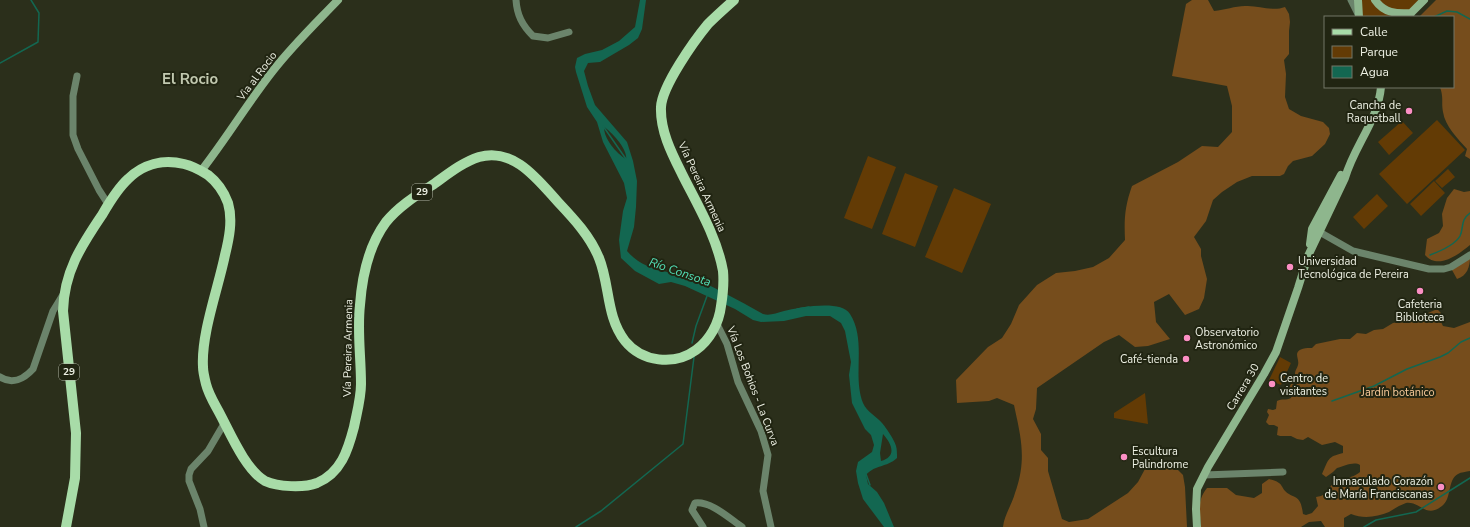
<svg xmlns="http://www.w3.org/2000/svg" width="1470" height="527" font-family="'Nunito Sans',sans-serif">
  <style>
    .green { fill: #633b05 }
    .forest { fill: #764d1c }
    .water { fill: #136751; fill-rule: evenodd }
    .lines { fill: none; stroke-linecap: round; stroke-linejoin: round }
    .stream { stroke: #136751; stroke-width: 1.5 }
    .street { stroke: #6b846b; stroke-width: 7 }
    .secondary { stroke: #8eb68d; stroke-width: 8 }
    .primary { stroke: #a8dca8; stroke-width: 10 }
    .poi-dot { fill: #fb8fc4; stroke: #212512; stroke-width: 1.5 }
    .labels { text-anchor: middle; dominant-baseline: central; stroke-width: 4; stroke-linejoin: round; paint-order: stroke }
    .shield { fill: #212512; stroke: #b0b4a5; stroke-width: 1 }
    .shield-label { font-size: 10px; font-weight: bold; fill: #eef1e4 }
    .street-label { font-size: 11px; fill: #eef1e4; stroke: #212512 }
    .poi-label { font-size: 11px; fill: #eef1e4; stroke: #212512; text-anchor: start }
    .park-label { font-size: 11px; fill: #f6c898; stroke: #212512 }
    .water-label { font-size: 12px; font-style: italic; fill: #53e1b8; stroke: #212512 }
    .district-label { font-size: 15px; font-weight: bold; fill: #c1c8af; stroke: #212512 }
  </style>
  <rect width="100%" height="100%" fill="#2b2f1b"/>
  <path class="green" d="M1358,0h66l-17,17h-48z
    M1437,120l28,30 -58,54 -28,-30z
    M1402,121l11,12 -24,22 -11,-13z
    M868,156l28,11 -24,62 -28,-11z
    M1448,169l7,8 -13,11 -7,-7z
    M905,173l33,13 -23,61 -33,-13z
    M1434,181l11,12 -24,23 -11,-12z
    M954,188l37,16 -29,69 -37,-16z
    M1377,194l11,12 -24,23 -11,-12z
    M1280,357l11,6 -10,22 -12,-5z
    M1145,393l3,31 -34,-6v-5z"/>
  <path class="forest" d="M1192,0h16l6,11c11,-1 21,-5 31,-5 14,-1 27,6 40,1l4,7 1,8 -1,9v23l-5,6 2,14 -1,23 4,12 12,7 22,6 6,6 1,6 -5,10 -13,12 -19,5 -5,5 -4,8 -4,2h-28l-15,6 -15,10 -9,8 -7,21 -12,16 7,12v7l6,23 -3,19 -5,11 -14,6 -16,-21 -15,8 2,20 14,17 -22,7 -13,1 -16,-12 -15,7 -67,46 -1,21 -3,10 8,15v16l7,8v13l14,48 7,3 19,-3 40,-26 10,-11 7,-13 7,-6 12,4h11l8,8 2,12 2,40h-184c1,-11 9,-23 12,-34 12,-34 6,-55 -1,-88l-17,-7 -8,3 -32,2 -1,-23 32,-33 14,-9 9,-14 8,-19 18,-20 19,-12 19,-2 18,-4 16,-9 16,-18c-1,-22 0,-34 7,-54l46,-24 24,-16 16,1 14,-15v-26l-5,-20 -55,-10 14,-72z
    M1436,0h34v159l-5,-3 2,-7c-9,-10 -22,-23 -24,-37 -2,-11 1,-13 -3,-25h13v-70h-34z
    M1454,189l10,3 6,-1v54c-12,10 -32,25 -45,10l2,-16 12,-6 4,-7 -1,-12 5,-16z
    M1470,257c0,10 -3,19 -13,22l-5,-9z
    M1435,310h3l3,3v9l2,4 11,2 16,-6v149c-4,1 -9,1 -12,3 -11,6 -6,25 -16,32 -16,13 -22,-5 -36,-3 -6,2 -12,6 -17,9 -12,5 -26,7 -38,2l-7,4v9h-19l-4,-6 -12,1 -8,5h-100c0,-5 -1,-9 -2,-14 0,-9 2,-18 8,-25h20l9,7 18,3 8,-5v-9l7,-5c17,4 10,9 20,15 1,1 4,2 6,3 6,3 7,10 8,17l3,1 6,-2 6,-7 -2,-9 5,-1 7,-4c4,-15 22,-11 32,-20v-7c-6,-4 -16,1 -23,3l-4,4 -7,5 -4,-3c7,-15 5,-17 21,-21v-7l-8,-4 -13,3 -14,-8 -5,3 -6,-1 -6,-3h-11l-3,-1 1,-8 -4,-2h-5l-3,-3 3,-7 -2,-3 1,-3 5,1 3,-1 1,-8c5,-3 9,0 14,-3l1,-4 -3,-3c0,-6 4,-11 10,-14l-4,-3c0,-4 2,-5 3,-9 1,-4 -1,-7 -1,-11 1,-6 10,-6 15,-6l4,-4 24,-5h10l7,-6 9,1 8,-4 9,-1 10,-6 10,-2 12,-4h6l7,-4z"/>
  <path class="water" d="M640,0h6l-4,29 -4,9 -9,7 -29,17 -12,1 -4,8 4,15 7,19 32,37 6,19 4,20 -1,26 -2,20 -7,24c10,12 25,18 40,21 6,1 13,1 19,3 27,11 52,25 77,39 7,2 13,-1 21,-3 14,-3 57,-12 66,3 17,27 2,61 13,89 4,9 13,13 19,20 3,3 13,18 14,23 1,3 1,8 1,12 -11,10 -21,6 -31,17l2,9 9,8 7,11 10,24h-10l-21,-28 -5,-16 -2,-12 2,-9 14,-10 2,-7 -3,-10 -6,-6 -13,-26 -3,-28 2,-13 -2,-10 -4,-21 -4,-8 -11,-7h-24l-22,5 -23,1 -8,-2 -18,-11 -50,-23 -14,-4 -12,2 -24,-13 -14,-13 -2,-18 4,-29 4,-13 -3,-15 -21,-41 -6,-20 -10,-15 -11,-35 -1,-5 2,-9 8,-4 17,-4 17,-9 16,-14zM604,127c8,5 24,23 22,32 -10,-6 -22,-20 -22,-32zM883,434c8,9 15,22 -2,27l-1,-8z"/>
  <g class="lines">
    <path class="stream" d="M1434,17l13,-6 10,1 13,7
      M0,63l38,-21 1,-29 -8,-13
      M603,126l23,33
      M1430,255c8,-3 25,-10 30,-19 4,-8 0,-16 10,-23
      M797,309l12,-2
      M692,343l4,-17 11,-30
      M1332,401l42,-15 33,-17 33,-12 8,-4 13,-11 9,-4
      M866,474l4,11
      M576,527l25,-16 82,-67 11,-87
      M1364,527l12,-7 40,-8 54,-34"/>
    <path class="street" d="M516,0c1,15 6,25 17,36l15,2 21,-6
      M1351,0l7,14
      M77,76l-4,20v39l5,14 21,41 9,14
      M1316,230l37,21 76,18h15l7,-2 19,-12
      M717,324l10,20 11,38 23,49 7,24 -5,36 8,36
      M0,377c12,8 24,2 33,-8l20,-58 11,-18
      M1204,475l79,-3
      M204,527l-4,-18 -11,-28v-6l2,-6 17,-18 17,-29
      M703,527l-11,-17 3,-7c16,-2 34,15 47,24"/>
    <path class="secondary" d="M1358,0l1,17
      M1375,0c9,13 21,14 36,13
      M1408,16l16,-16
      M201,171c25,-32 46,-67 71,-99 20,-26 43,-48 66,-72
      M1310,244l2,-15 29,-54
      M1197,527l-1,-18 1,-20 11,-22 56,-93 12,-22 22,-64 10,-32 37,-78c9,-32 33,-57 36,-91"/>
    <path class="primary" d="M66,527l9,-49 1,-45 -13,-122c1,-39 18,-65 39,-96 7,-12 15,-26 26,-36 15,-15 35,-20 56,-15 9,2 16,6 24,11 9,7 16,17 20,28 5,17 1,36 -3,52 -7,34 -24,79 -22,112 0,5 2,13 3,17 3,12 10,22 15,32 10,19 25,54 44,65 13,6 39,7 52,2 24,-10 31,-33 37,-56 3,-15 7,-29 7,-43 0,-27 -4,-53 -1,-79 2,-28 9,-60 26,-83 13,-16 31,-27 48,-38 14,-10 29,-22 45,-27 35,-10 59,23 79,45 16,17 32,34 41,56 11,27 7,59 26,83 17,21 49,25 71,9 14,-10 23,-27 25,-44 2,-12 3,-24 2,-35 -6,-34 -26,-67 -41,-97 -10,-20 -22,-43 -21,-67 1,-21 33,-66 47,-83 8,-8 17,-16 26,-24"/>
  </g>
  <g class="poi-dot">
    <circle cx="1409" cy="111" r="4"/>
    <circle cx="1290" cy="267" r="4"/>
    <circle cx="1420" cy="291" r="4"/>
    <circle cx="1187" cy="338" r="4"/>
    <circle cx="1186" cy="359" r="4"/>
    <circle cx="1272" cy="384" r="4"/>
    <circle cx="1124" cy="457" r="4"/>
    <circle cx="1441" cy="487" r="4"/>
  </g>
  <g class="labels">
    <g class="shield">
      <rect x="412" y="184" width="20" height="16" rx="3"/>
      <rect x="59" y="364" width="20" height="16" rx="3"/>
    </g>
    <g class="shield-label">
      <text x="422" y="192">29</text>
      <text x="69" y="372">29</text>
    </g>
    <g class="street-label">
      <text transform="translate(257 76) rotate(-53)">Via al Rocio</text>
      <text transform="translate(702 187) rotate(65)">Vía Pereira Armenia</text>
      <text transform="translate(348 348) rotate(-89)">Vía Pereira Armenia</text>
      <text transform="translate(753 386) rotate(69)">Vía Los Bohios - La Curva</text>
      <text transform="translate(1243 387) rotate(-59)">Carrera 30</text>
    </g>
    <g class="poi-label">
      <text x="1401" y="105" text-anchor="end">Cancha de<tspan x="1401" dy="13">Raquetball</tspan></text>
      <text x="1298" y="261">Universidad<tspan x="1298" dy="13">Tecnológica de Pereira</tspan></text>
      <text x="1420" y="304" text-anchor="middle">Cafeteria<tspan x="1420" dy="13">Biblioteca</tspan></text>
      <text x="1195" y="332">Observatorio<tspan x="1195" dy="13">Astronómico</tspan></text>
      <text x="1178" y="359" text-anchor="end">Café-tienda</text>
      <text x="1280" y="378">Centro de<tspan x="1280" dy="13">visitantes</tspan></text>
      <text x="1132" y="451">Escultura<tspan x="1132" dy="13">Palindrome</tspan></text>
      <text x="1433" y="481" text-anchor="end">Inmaculado Corazón<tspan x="1433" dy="13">de María Franciscanas</tspan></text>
    </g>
    <g class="park-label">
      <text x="1398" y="392">Jardín botánico</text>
    </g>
    <g class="water-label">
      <text transform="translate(680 272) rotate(19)">Río Consota</text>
    </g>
    <g class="district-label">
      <text x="190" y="79">El Rocio</text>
    </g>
  </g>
  <rect x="1324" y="16" width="130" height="72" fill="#212512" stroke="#737766"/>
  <rect x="1332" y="29" width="20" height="6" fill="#a8dca8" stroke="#737766"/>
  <text x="1360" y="36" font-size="12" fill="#eef1e4">Calle</text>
  <rect x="1332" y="46" width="20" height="12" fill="#633b05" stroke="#737766"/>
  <text x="1360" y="56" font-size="12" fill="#eef1e4">Parque</text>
  <rect x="1332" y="66" width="20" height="12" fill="#136751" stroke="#737766"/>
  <text x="1360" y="76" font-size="12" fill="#eef1e4">Agua</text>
</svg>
